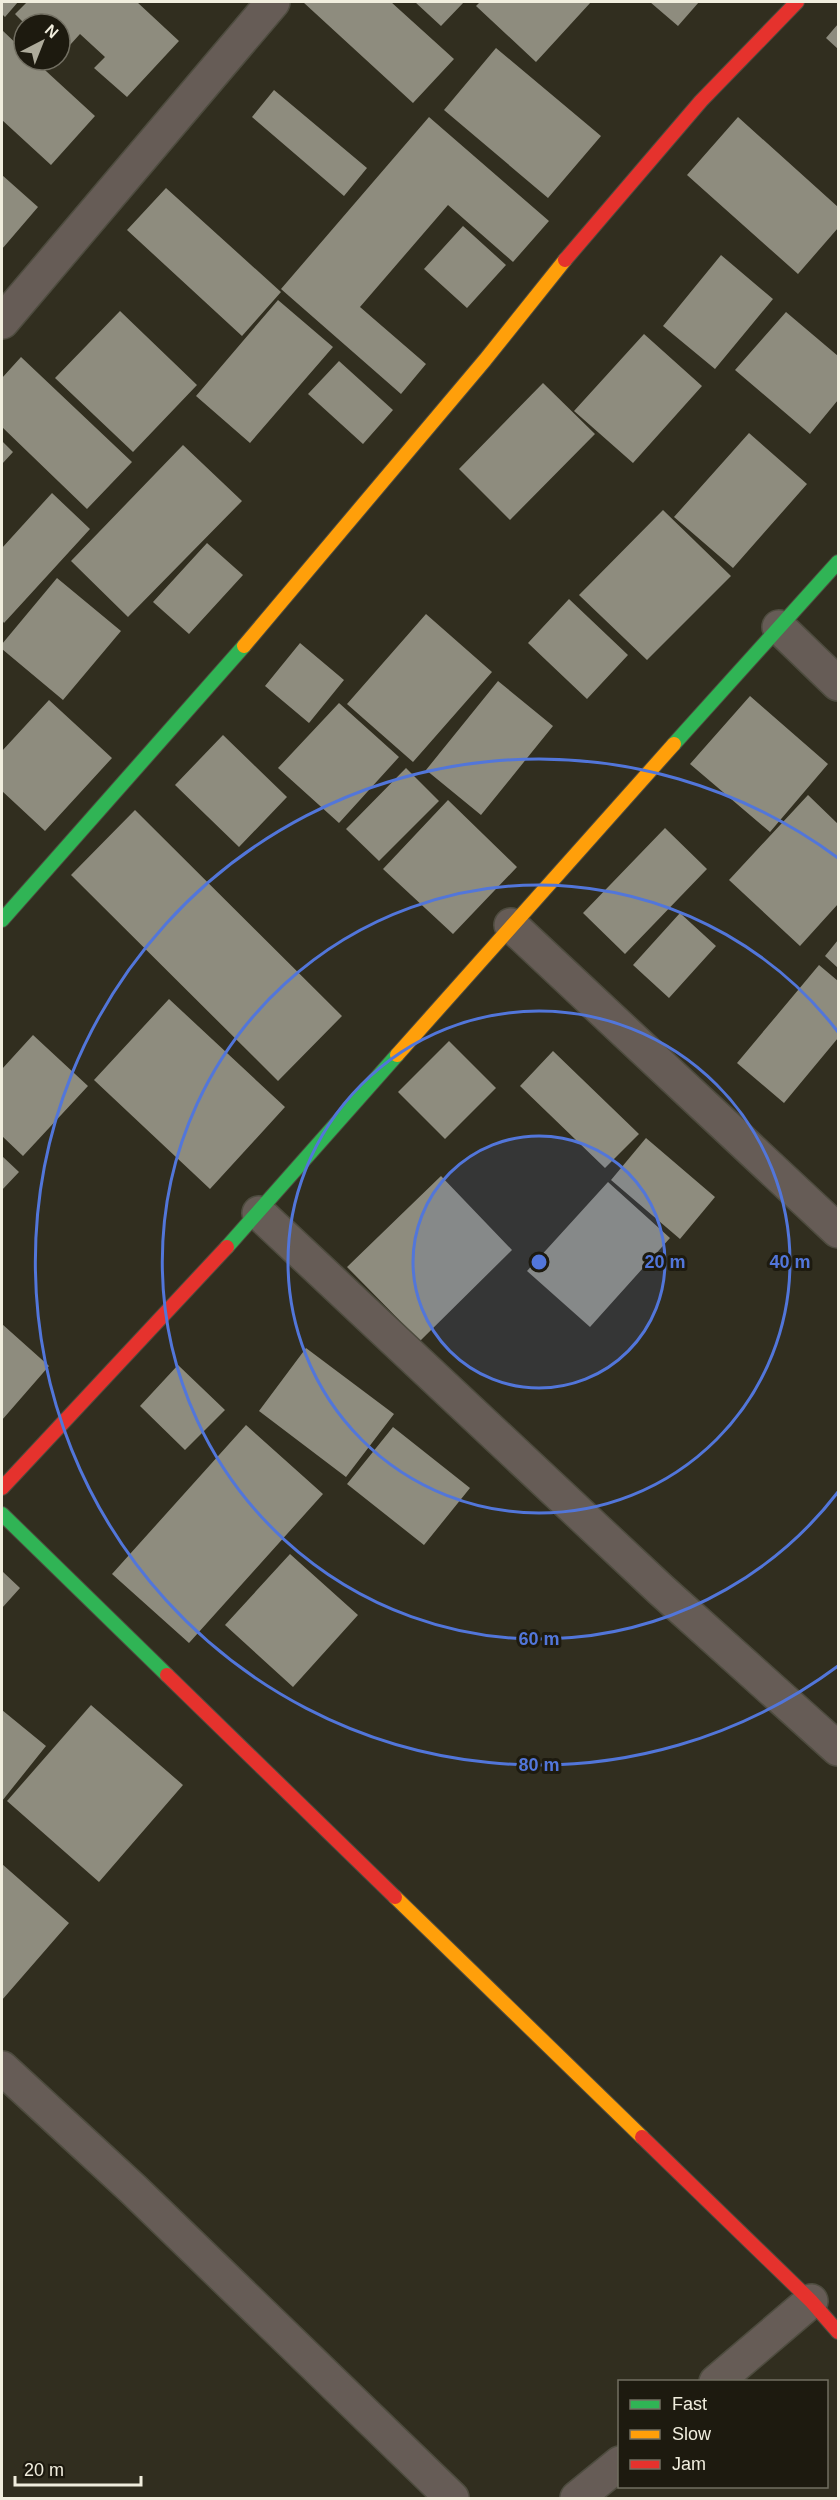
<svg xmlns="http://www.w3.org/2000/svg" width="840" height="2500" font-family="Helvetica,sans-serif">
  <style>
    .building { fill: #8e8c7e }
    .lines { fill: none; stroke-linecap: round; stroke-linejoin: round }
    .street-casing { stroke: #4e4c3f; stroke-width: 36 }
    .fast-casing { stroke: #4e4c3f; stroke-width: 16 }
    .slow-casing { stroke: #4e4c3f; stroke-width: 16 }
    .jam-casing { stroke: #4e4c3f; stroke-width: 16 }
    .street { stroke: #665c56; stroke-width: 33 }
    .fast { stroke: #30b455; stroke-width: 14 }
    .slow { stroke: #ff9f0a; stroke-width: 14 }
    .jam { stroke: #e5322d; stroke-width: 14 }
    .ring { fill: none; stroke: #5276da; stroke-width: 3 }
    .centre { fill: #5276da; stroke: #1d1a0f; stroke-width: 3 }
    .ring-label { font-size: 18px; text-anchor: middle; font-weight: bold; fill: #5276da; stroke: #1d1a0f; stroke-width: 6; stroke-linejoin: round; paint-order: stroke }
  </style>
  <rect width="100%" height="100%" fill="#312e1f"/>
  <path class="building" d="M2,2h16l-13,15 -3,-3z
    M27,2h110l42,39 -52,56 -33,-29 11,-11 -25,-23 -20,22v-32h-35l-10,-10z
    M303,2h88l63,57 -41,44z
    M415,2h49l-23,24z
    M480,2h111l-55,60 -60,-56z
    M650,2h49l-21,24z
    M838,24v25l-12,-11z
    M2,30l22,21v9h10l61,56 -44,49 -49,-45z
    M496,48l105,88 -53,62 -104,-88z
    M274,90l93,78 -23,28 -92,-79z
    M429,117l120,104 -36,41 -65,-57 -88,102 66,57 -25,30 -120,-105z
    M738,117l100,90v21l-40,46 -111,-99z
    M2,175l36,32 -36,42z
    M166,188l115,104 -39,44 -115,-106z
    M463,226l43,39 -39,43 -43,-39z
    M721,255l52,44 -58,70 -52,-43z
    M278,300l55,47 -83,96 -54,-47z
    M120,311l77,74 -64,67 -78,-74z
    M786,312l52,44v44l-28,34 -75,-64z
    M644,334l58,52 -69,77 -59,-52z
    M21,357l111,105 -45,47 -85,-82v-49z
    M339,361l54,49 -30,34 -55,-50z
    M543,383l52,51 -85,86 -51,-51z
    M749,433l58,51 -74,84 -59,-51z
    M2,441l11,11 -11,12z
    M183,445l59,56 -114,116 -57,-56z
    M52,493l38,36 -86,94 -2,-3v-72z
    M663,510l68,66 -84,84 -68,-65z
    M207,543l36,32 -54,59 -36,-32z
    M57,578l64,53 -58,69 -61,-51v-5z
    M569,599l59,56 -41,44 -59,-56z
    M426,614l66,58 -79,90 -66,-58z
    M300,643l44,37 -35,43 -44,-37z
    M498,681l55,45 -72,89 -55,-45z
    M750,696l78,68 -58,68 -80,-68z
    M49,700l63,58 -67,73 -43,-40v-40z
    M339,703l60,54 -60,66 -61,-55z
    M223,735l64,62 -48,50 -64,-62z
    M406,768l33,33 -60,60 -33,-32z
    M808,795l30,29v80l-38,42 -71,-66z
    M448,800l69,67 -64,67 -70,-65z
    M135,810l207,206 -64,65 -207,-206z
    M665,828l42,41 -82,85 -42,-41z
    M680,913l36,33 -47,52 -36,-33z
    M838,940v28l-13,-12z
    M819,965l19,16v57l-54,65 -47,-40z
    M169,999l116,108 -75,82 -116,-109z
    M33,1035l55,51 -65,70 -21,-20v-67z
    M449,1041l47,47 -51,51 -47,-47z
    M553,1051l86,83 -34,34 -85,-82z
    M646,1138l69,59 -35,42 -69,-59z
    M2,1156l17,16 -17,18z
    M441,1176l71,74 -92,91 -73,-74z
    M608,1182l62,56 -80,89 -63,-56z
    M2,1324l47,42 -47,54z
    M306,1348l88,66 -48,63 -87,-66z
    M178,1365l47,45 -40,40 -45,-44z
    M246,1425l77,69 -134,149 -77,-69z
    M393,1427l77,61 -46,57 -77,-61z
    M290,1554l68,61 -65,72 -68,-62z
    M2,1571l18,17 -18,20z
    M91,1705l92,80 -84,97 -92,-81z
    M2,1710l44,36 -44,55z
    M2,1864l67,59 -67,77z"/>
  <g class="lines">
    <defs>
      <path id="street" d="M2,322l271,-320
        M779,627l59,57
        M511,925l327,306
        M259,1213l401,376 178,160
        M2,2068l131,121 319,309
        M716,2382l95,-81
        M577,2498l43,-35"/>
      <path id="fast" d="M674,744l164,-182
        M2,920l242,-274
        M227,1247l170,-192
        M2,1514l165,161"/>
      <path id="slow" d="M244,646l241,-286 80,-100
        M397,1055l277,-311
        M395,1897l247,240"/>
      <path id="jam" d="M565,260l136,-159 96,-99
        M2,1488l225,-241
        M167,1675l228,222
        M642,2137l169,164 27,31"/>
    </defs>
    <use href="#street" class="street-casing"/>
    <use href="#fast" class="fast-casing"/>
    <use href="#slow" class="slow-casing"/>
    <use href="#jam" class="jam-casing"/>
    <use href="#street" class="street"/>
    <use href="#fast" class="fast"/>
    <use href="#slow" class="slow"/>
    <use href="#jam" class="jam"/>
  </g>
  <circle cx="539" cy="1262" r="126" fill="#5276da" fill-opacity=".12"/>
  <g class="ring">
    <circle cx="539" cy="1262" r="126"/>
    <circle cx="539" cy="1262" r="251"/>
    <path d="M838 1492A377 377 0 1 1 838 1032"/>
    <path d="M838 1666A503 503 0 1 1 838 858"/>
  </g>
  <circle cx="539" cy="1262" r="9" class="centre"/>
  <g class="ring-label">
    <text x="665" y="1268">20 m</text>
    <text x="790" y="1268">40 m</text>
    <text x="539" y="1645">60 m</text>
    <text x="539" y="1771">80 m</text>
  </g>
  <rect width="840" height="2500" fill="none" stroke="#f1eede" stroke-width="6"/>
  <rect x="618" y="2380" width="210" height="108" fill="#1d1a0f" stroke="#726f62" stroke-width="1.5"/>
  <rect x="630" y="2400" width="30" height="9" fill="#30b455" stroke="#726f62" stroke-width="1.5"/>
  <text x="672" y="2410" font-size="18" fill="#f1eede">Fast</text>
  <rect x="630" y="2430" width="30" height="9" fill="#ff9f0a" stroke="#726f62" stroke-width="1.5"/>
  <text x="672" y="2440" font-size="18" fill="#f1eede">Slow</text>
  <rect x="630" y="2460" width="30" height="9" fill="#e5322d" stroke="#726f62" stroke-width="1.5"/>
  <text x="672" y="2470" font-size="18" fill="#f1eede">Jam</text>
  <g transform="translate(42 42) rotate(42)"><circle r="28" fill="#1d1a0f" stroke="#726f62" stroke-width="1.5"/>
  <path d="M0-4.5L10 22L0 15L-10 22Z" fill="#aeab9b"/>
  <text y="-9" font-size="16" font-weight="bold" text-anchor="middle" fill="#f1eede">N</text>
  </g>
  <path d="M15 2476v9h126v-9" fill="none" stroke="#f1eede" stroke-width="3"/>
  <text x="24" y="2476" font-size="18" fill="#f1eede" stroke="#1d1a0f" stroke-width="4.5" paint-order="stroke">20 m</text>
</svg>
